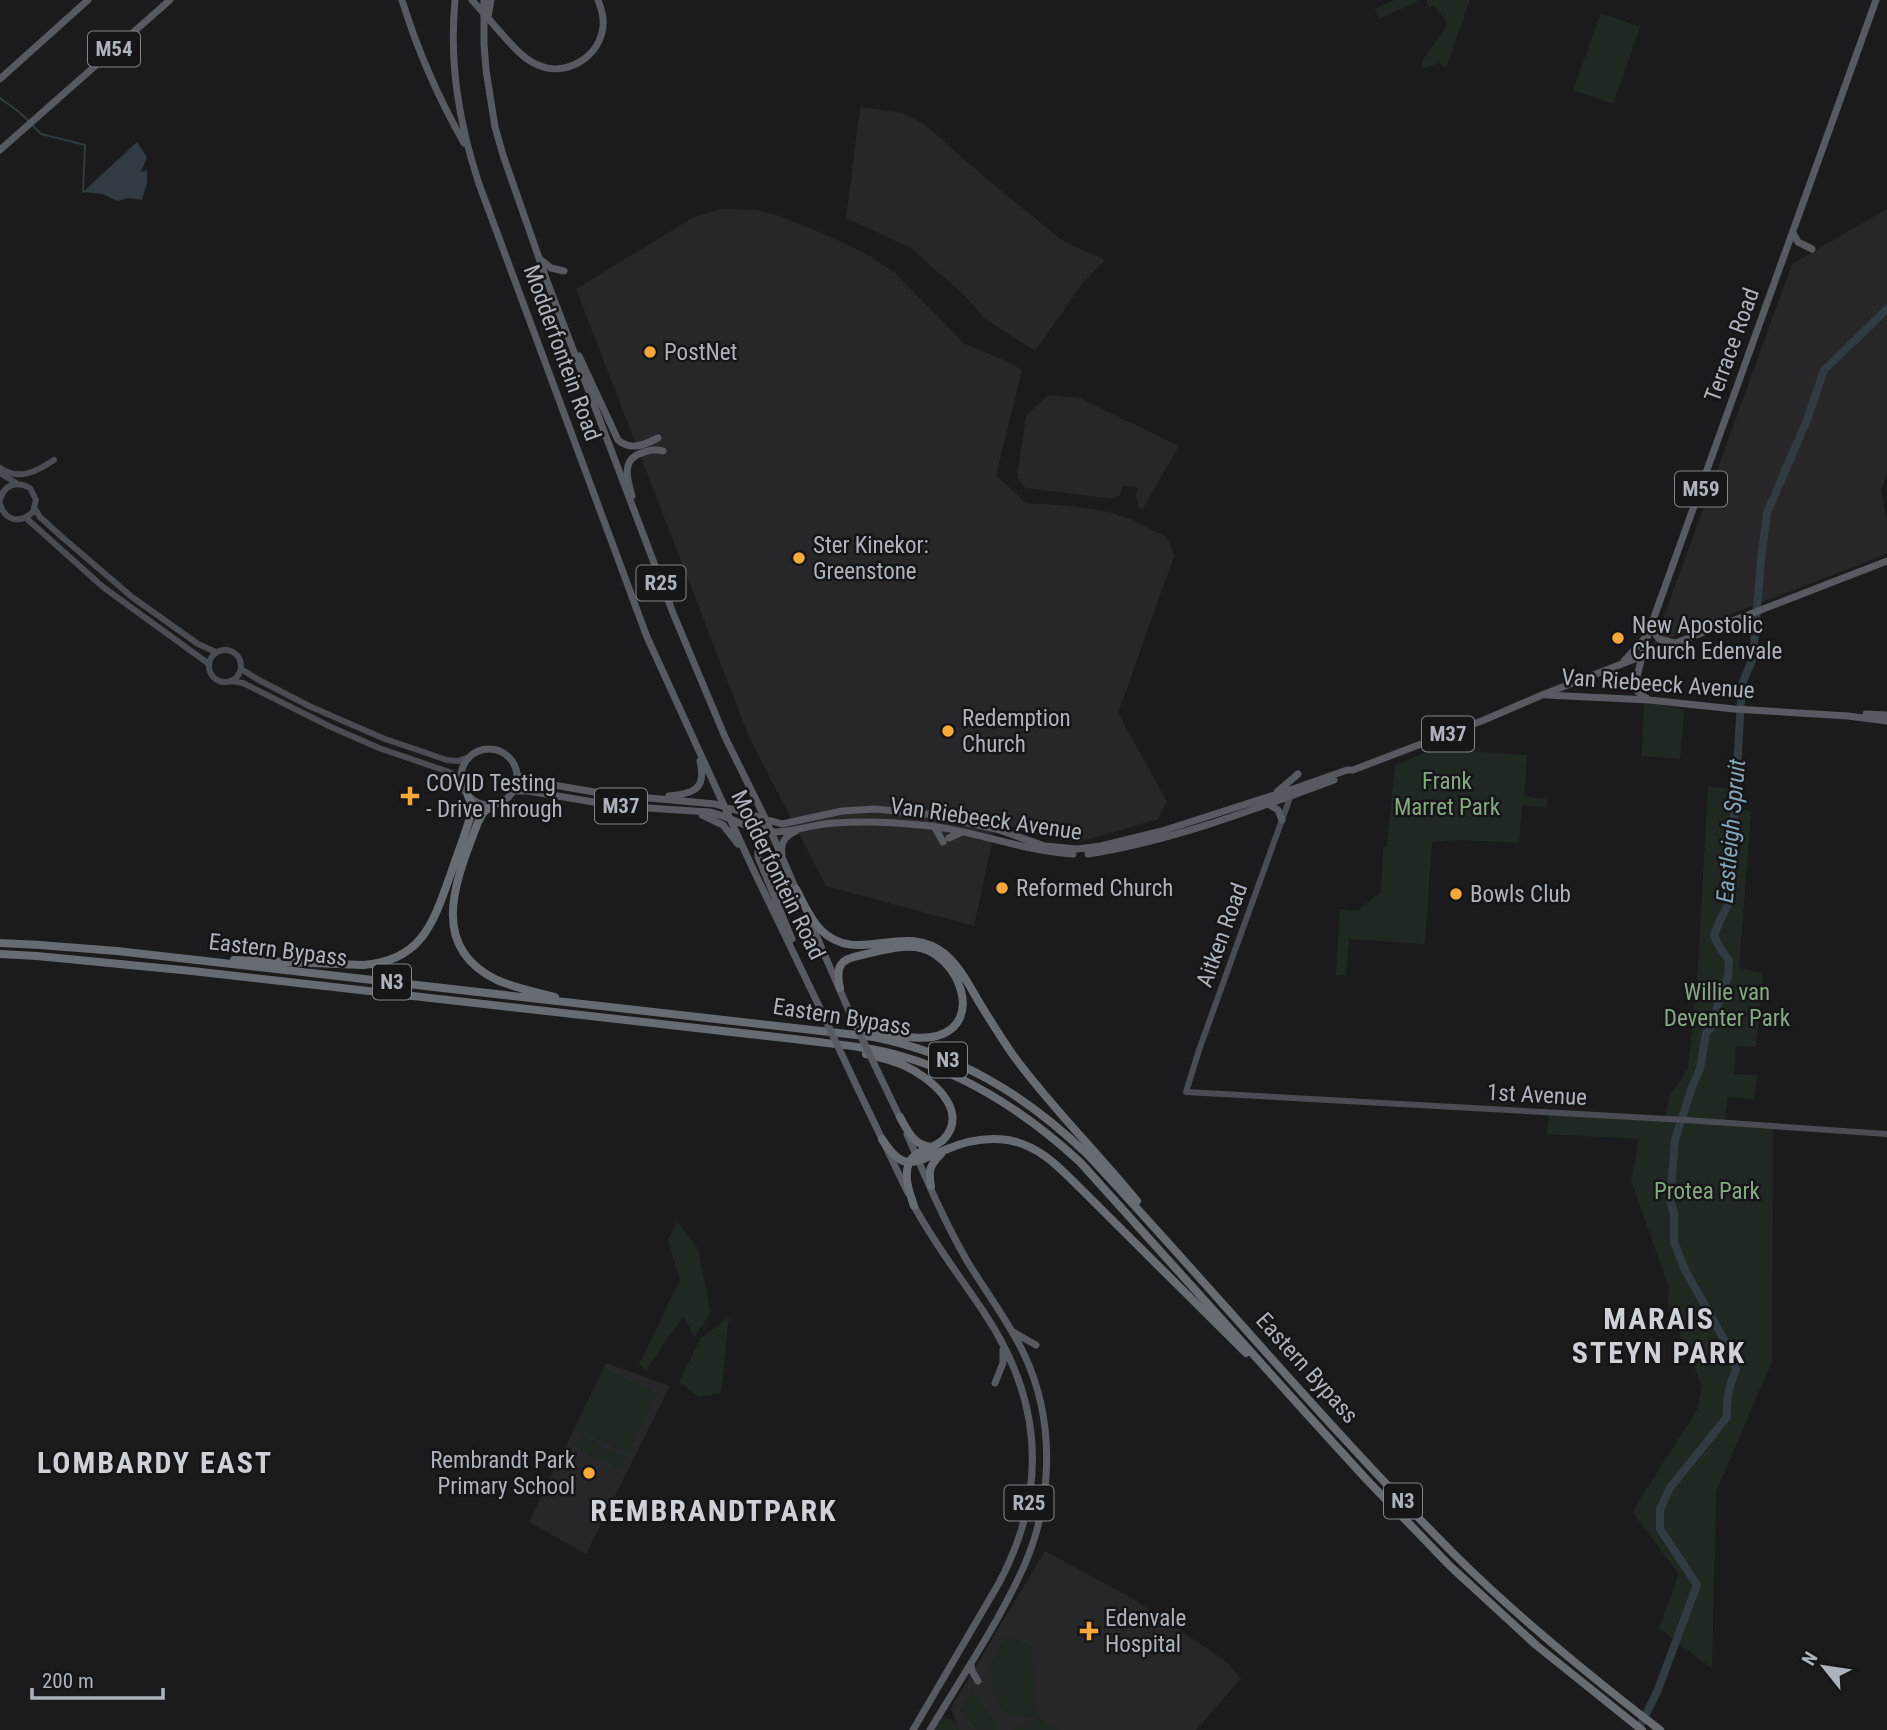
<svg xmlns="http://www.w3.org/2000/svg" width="1887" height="1730" font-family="'Roboto Condensed',sans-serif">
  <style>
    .built { fill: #27272a }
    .green { fill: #202921 }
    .water { fill: #303b42 }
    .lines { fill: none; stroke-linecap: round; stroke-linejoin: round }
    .stream { stroke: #303b42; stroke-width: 2 }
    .river { stroke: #303b42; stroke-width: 8 }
    .secondary { stroke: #494c52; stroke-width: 6 }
    .primary { stroke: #575a61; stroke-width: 7 }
    .highway { stroke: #676c73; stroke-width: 8 }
    .primary-bridge { stroke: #575a61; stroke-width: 7 }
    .poi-dot { fill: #f6a83a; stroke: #161618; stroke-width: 2.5 }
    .labels { text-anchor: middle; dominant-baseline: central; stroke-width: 5; stroke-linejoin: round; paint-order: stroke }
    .shield { fill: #161618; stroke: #80848c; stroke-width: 2 }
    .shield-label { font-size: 21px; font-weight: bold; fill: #adb3bd }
    .street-label { font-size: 23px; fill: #adb3bd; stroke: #161618 }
    .poi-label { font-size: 23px; fill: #adb3bd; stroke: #161618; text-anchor: start }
    .park-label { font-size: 23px; fill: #85a884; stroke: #161618 }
    .water-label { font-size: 24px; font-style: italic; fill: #84a4b7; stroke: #161618 }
    .district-label { font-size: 30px; font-weight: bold; letter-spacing: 2px; fill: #ced2d8; stroke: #161618 }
  </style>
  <rect width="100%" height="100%" fill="#1b1b1d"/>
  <path class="built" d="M860,107l43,6 21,11 58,51 81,66 42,19 -23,24 -47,67 -51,-33 -20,-23 -53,-47 -65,-30z
    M722,209l34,1 21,5 50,20 41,20 26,17 71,72 39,16 18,10 -26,105 30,28 47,3 36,6 22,7 35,18 5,9 3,10 -56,157 49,89 -9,17 -78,23 -26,-3 -59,-17 -2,16 -19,88 -148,-40 -77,-149 -173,-448 118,-72z
    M1887,209v263l-6,18 6,31v33l-233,90 138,-380z
    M1048,395l32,3 99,48 -36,62 -3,1 -2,-5 -2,-8 2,-9 -15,-1 -3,9 -6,4 -89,-11 -8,-11 9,-61z
    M606,1363l64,23 -84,168 -57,-32z
    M1045,1551l90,49 92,62 14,17 -45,51h-237l-8,-22z"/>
  <path class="green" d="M1394,0h26l-41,19 -4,-10z
    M1426,0h44l-24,68 -7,-5 -17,6 -1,-6 26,-38v-3l-14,-17 -4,2z
    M1601,13l39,14 -27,77 -40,-14z
    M1644,701l40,9 -4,49 -38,-3z
    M1468,736v15l59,4 -3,41 23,3v8l-25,-2 -3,38 -60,-3 -27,2 -7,102 -76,-5 -3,36h-10l4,-66 17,2 24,-19 2,-45 4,-1 8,-81z
    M1708,786l28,4 -1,19 16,2 -12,157 24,5 -7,74 -20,-1 -2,28 23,1 -3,24 -27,-2 -2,27 48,4 -1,234 -56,129 -4,178 -53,-41 20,-54 -47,-62 65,-102 5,-24 -34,-81 1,-18 -38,-106 8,-42 -92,-5 2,-20 115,7 6,-26 18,-26 10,-102z
    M677,1221l21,28 13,64 -17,24 -10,-21 -15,20 -23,35 -7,-7 41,-84 -12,-39z
    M729,1317l-8,76 -22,4 -20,-15 21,-43z
    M604,1369l53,24 -28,60 -55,-24z
    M581,1435l22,11 -6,12 -22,-11z
    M604,1447l21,10 -5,12 -21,-11z
    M1006,1635l26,12 6,71 21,12h-45l-1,-2 24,-9 -34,-7 -9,-15 -4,-31z
    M971,1690l27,36 -2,4h-18l-18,-19z
    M940,1716l15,5 4,9h-27z"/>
  <path class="water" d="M137,142l10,15 -6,15 6,-2v13l-5,17 -14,-2 -10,3 -16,-7 -19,-2z"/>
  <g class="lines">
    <path class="stream" d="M0,98l19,14 11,10
      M33,126l8,8 44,11 -2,47"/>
    <path class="river" d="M1642,1722l15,-30 40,-107 -37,-56v-20l10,-21 57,-71c-1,-18 2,-31 9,-47l-6,-20 -45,-80 -11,-28v-30l-4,-10 5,-62 17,-53 8,-18 6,-36 11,-12 -1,-11 12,-34 1,-15 -9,-13 -6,-12 4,-11 11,-23 13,-218 11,-26 8,-98 6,-47 40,-93 17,-50 63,-61"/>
    <path class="secondary" d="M0,468c19,13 36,4 54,-8
      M0,473l16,10
      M0,500c4,-15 16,-20 30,-12l6,12 -3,12c-13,12 -28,9 -33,-8
      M35,509l5,8 22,20 70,60 66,47 18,8
      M26,518l77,69 106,77
      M209 666a16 16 0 1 1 32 0a16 16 0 1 1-32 0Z
      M241,669l16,10 52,27 76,33 62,21 11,1 11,-4
      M231,681l12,2 88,44 48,21 70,24 6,3 7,9
      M1291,795l-92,255 -13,42 500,28 201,14"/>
    <path class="primary" d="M402,0c15,49 37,99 62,143
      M455,0c-6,64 4,123 24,184l168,453 106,232 66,137
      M484,0v44l2,26 9,57 8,28 44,126 126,332 52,124 41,83 31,72
      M488,17l3,-17
      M501,33c11,12 22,26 37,32 26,12 58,-6 64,-33 3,-10 0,-22 -4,-32
      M0,79l88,-79
      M0,150l170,-150
      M1793,233l5,9 14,7
      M541,260l10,8 13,3
      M579,356l39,84c13,11 26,5 40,-2
      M632,496c-4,-14 -11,-35 7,-42 9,-4 15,-5 24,-3
      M1651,628l8,11 16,4
      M1624,661l20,-22
      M1546,695l103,5 85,9 114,7 39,5
      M1649,700l-11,-8 -3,-8 13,-50 228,-634
      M1866,714l21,1
      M461 777a28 28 0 1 1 56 0a28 28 0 1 1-56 0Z
      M517,775l25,8 64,11 109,10 67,20 60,-13 33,-2 52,5 69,15 49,17 32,3 24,-3 61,-15 131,-42 54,-19h6l131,-50 58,-25 345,-134
      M514,791h14l89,15 92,6c20,4 41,18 61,20 22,1 43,-8 64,-9 29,-2 58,-1 86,2 52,4 101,26 153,29
      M1277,792l21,-18
      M669,796c24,-2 38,-7 31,-35
      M1268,804l10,6 4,10
      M702,815l21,10 15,19
      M763,826l-5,15v16l34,82
      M934,826l9,16
      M949,838l13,-6
      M782,854c-2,-11 4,-19 14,-23
      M1088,854c84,-13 167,-45 246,-74
      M809,919l40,92
      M878,1072l23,48
      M857,1087l51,106
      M907,1134c18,42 36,85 59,125 19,32 42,61 58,95 33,70 29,155 -6,225 -25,52 -58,101 -88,151
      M913,1204c20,38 46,71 70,107 59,87 66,178 16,272l-86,147
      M1013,1332l23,13
      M995,1383l8,-20v-13
      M971,1663l1,8 6,10"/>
    <path class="highway" d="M492,805l-9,8 -5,9c-21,56 -52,124 19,158 18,8 39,12 58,17
      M796,889c7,13 14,30 25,41 37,37 82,-10 124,24 15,13 24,31 34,48 11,18 22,36 34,53 38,52 84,97 124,146
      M0,943l40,2 77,6 757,86c84,17 152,58 214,118 124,133 241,274 370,403 63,62 132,118 202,172
      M0,954l37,2 155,15 602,68c36,5 73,7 107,17 67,19 128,59 179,106l225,250 62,68 83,86 86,79 106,85
      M234,960l129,5c58,-4 70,-41 87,-89 7,-21 15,-41 21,-62v-11l-3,-7
      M840,988c-5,-22 0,-29 22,-33 19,-4 40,-11 59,-7 37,9 64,74 16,88 -20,5 -44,-2 -64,-4
      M866,1054c12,3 25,6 37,11 25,11 68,44 41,74 -10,11 -29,10 -35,24 -6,14 1,30 5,43
      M900,1117c8,14 13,28 31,30
      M882,1139c22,35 32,23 63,11 20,-9 42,-13 63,-10 29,5 48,24 67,43l171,170
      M931,1186c-3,-16 -1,-21 10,-32"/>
    <path class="primary-bridge" d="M472,0l29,33
      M819,1006l38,81
      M849,1011l29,61"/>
  </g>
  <g class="poi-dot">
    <circle cx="650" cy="352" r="7"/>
    <circle cx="799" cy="558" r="7"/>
    <circle cx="1618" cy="638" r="7"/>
    <circle cx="948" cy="731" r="7"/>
    <path d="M406.5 785.5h7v7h7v7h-7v7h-7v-7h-7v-7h7z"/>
    <circle cx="1002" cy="888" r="7"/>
    <circle cx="1456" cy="894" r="7"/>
    <circle cx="589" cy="1473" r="7"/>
    <path d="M1085.5 1620.5h7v7h7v7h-7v7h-7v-7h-7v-7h7z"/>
  </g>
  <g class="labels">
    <g class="shield">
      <rect x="88" y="31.5" width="52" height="35" rx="5"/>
      <rect x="1675" y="471.5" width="52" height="35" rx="5"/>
      <rect x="636.5" y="565.5" width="49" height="35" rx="5"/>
      <rect x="1422" y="716.5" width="52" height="35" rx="5"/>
      <rect x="595" y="788.5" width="52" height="35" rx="5"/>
      <rect x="373" y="964.5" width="38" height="35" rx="5"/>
      <rect x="929" y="1042.5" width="38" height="35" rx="5"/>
      <rect x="1384" y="1483.5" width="38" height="35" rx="5"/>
      <rect x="1004.5" y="1485.5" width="49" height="35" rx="5"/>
    </g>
    <g class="shield-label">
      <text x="114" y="49">M54</text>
      <text x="1701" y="489">M59</text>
      <text x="661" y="583">R25</text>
      <text x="1448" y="734">M37</text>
      <text x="621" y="806">M37</text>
      <text x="392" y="982">N3</text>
      <text x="948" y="1060">N3</text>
      <text x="1403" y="1501">N3</text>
      <text x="1029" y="1503">R25</text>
    </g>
    <g class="street-label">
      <text transform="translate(1732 345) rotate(-70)">Terrace Road</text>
      <text transform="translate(562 353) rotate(70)">Modderfontein Road</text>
      <text transform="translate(1658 684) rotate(4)">Van Riebeeck Avenue</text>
      <text transform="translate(986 819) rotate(8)">Van Riebeeck Avenue</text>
      <text transform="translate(778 875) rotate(64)">Modderfontein Road</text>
      <text transform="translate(1222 935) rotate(-70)">Aitken Road</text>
      <text transform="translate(278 950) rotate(7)">Eastern Bypass</text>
      <text transform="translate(842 1017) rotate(9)">Eastern Bypass</text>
      <text transform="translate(1537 1095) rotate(3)">1st Avenue</text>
      <text transform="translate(1307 1368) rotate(48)">Eastern Bypass</text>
    </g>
    <g class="poi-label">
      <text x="664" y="352">PostNet</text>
      <text x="813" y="545">Ster Kinekor:<tspan x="813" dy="26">Greenstone</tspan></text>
      <text x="1632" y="625">New Apostolic<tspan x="1632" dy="26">Church Edenvale</tspan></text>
      <text x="962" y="718">Redemption<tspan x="962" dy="26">Church</tspan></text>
      <text x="426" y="783">COVID Testing<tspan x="426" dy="26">- Drive Through</tspan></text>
      <text x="1016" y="888">Reformed Church</text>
      <text x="1470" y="894">Bowls Club</text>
      <text x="575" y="1460" text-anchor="end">Rembrandt Park<tspan x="575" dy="26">Primary School</tspan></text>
      <text x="1105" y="1618">Edenvale<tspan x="1105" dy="26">Hospital</tspan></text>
    </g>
    <g class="park-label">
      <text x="1447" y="781">Frank<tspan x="1447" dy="26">Marret Park</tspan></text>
      <text x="1727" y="992">Willie van<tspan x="1727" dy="26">Deventer Park</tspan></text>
      <text x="1707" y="1191">Protea Park</text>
    </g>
    <g class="water-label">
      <text transform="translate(1731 831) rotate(-85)">Eastleigh Spruit</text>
    </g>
    <g class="district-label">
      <text x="1659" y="1318">MARAIS<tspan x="1659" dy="34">STEYN PARK</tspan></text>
      <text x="155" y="1462">LOMBARDY EAST</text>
      <text x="714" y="1510">REMBRANDTPARK</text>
    </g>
  </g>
  <g transform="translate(1824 1667) rotate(300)" stroke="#161618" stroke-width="5" paint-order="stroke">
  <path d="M0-5L12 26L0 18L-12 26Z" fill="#adb3bd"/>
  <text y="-10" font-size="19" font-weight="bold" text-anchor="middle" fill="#adb3bd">N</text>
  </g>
  <path d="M32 1688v10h131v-10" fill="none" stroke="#adb3bd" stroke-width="3.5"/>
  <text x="42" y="1688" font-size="21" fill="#adb3bd" stroke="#161618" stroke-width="5" paint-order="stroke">200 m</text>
</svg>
